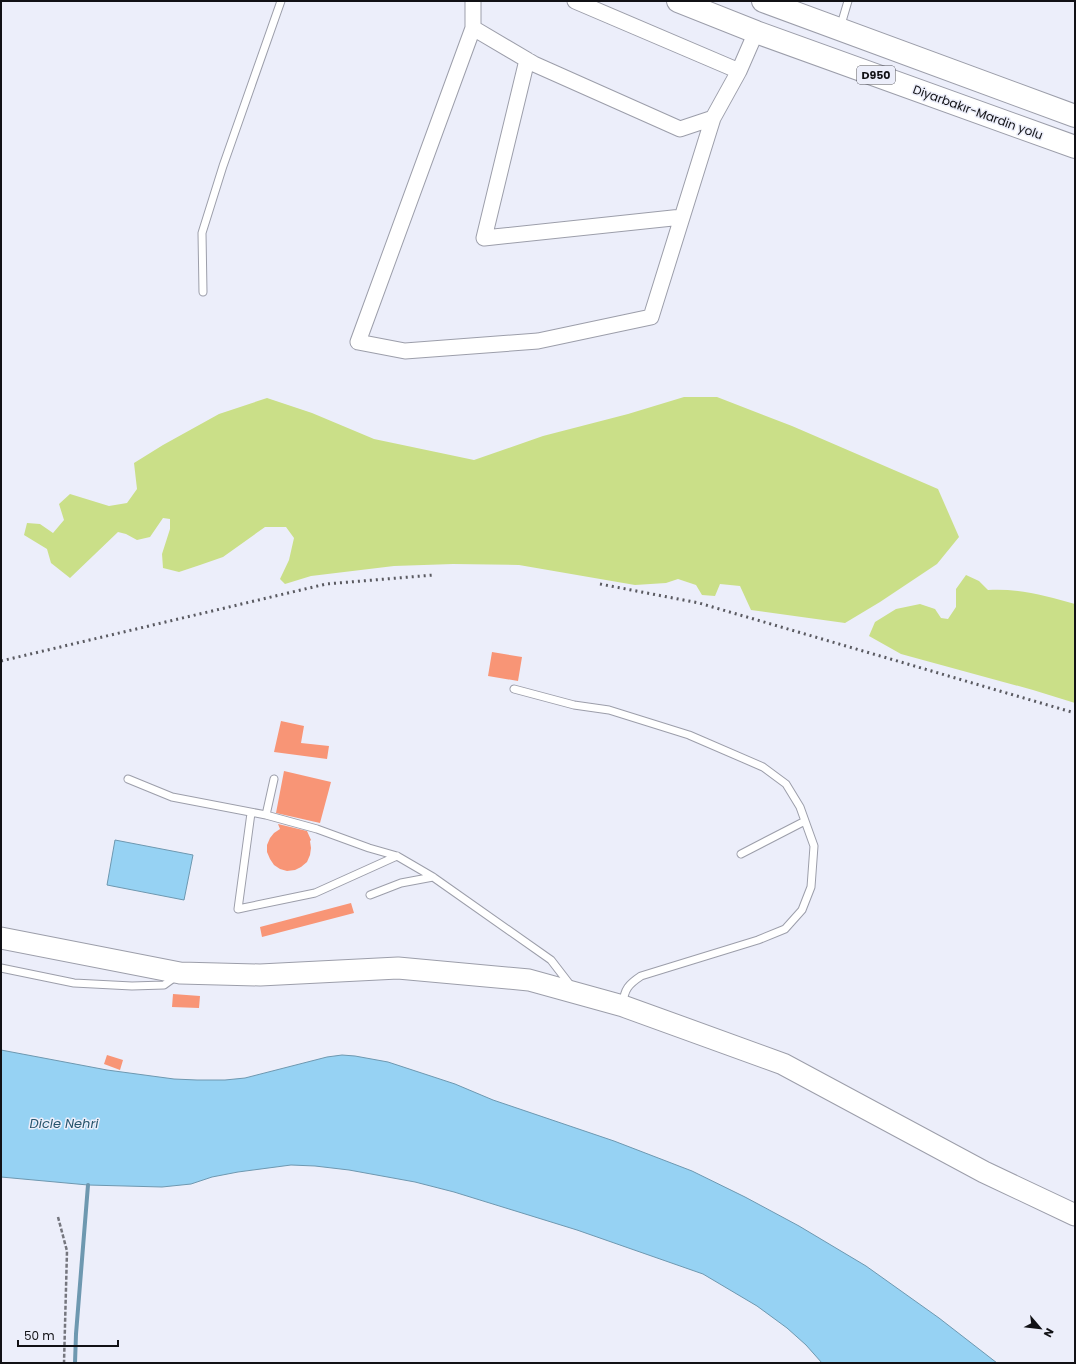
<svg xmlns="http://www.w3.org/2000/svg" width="1076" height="1364" font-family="Poppins,sans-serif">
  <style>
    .green { fill: #cadf88 }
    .water { fill: #96d2f3; stroke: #6e98b0 }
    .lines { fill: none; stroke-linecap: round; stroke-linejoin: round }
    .stream { stroke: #6e98b0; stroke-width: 4 }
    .building { fill: #f89576 }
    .lane-casing { stroke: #9c9eaa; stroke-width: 9 }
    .street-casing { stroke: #9c9eaa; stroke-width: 17 }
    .secondary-casing { stroke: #9c9eaa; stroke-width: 23 }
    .highway-casing { stroke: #9c9eaa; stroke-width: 24 }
    .path { stroke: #75767e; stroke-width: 2.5; stroke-dasharray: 4 2; stroke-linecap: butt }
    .lane { stroke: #fff; stroke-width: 7 }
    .street { stroke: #fff; stroke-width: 15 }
    .secondary { stroke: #fff; stroke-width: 21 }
    .highway { stroke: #fff; stroke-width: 22 }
    .rail { stroke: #5a5a61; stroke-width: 3; stroke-dasharray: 2 4; stroke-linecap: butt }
    .labels { text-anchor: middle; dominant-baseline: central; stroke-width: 3; stroke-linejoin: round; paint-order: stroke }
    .shield { fill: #eceefa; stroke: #53535a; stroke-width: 1 }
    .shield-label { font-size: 11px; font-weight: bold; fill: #111115 }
    .street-label { font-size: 12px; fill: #111115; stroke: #eceefa }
    .water-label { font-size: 13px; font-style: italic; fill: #27546c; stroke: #eceefa }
  </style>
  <rect width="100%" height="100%" fill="#eceefa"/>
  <path class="green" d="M684,397h33l75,29 146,63 21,48 -22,27 -57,38 -35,21 -94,-13 -11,-24 -20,-2 -5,12 -13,-1 -6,-10 -18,-6 -12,4 -31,2 -116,-20 -66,-1 -59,2 -83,10 -26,8 -5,-5 9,-19 5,-22 -8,-11h-21l-42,30 -23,8 -21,7 -16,-4 -1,-14 8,-25v-10l-7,-1 -13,19 -13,3 -11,-6 -8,-2 -48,46 -19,-15 -4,-14 -23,-14 3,-12 13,1 13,9 11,-13 -5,-16 11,-10 39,12 18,-3 10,-14 -3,-26 29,-18 56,-31 48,-16 45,15 62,26 100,21 69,-24 85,-22z
    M966,575l13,6 9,9c30,-2 59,6 87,14v99l-42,-13 -132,-36 -32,-18 6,-14 21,-13 24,-5 15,5 6,9 7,1 8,-12v-18z"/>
  <path class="water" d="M115,840l78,15 -9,45 -77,-15z
    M1,1050l106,20 67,9 23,1h28l20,-2 82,-21 15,-2 13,1 33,6 67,22 38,16 121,41 78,30 53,26 54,29 67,40 73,52 58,45h-175l-16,-18 -19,-17 -30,-22 -54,-32 -126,-44 -123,-38 -39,-10 -66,-12 -34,-4 -24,-1 -53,7 -26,5 -21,7 -29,3 -74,-2 -87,-8z"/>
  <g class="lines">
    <path class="stream" d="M75,1363l1,-29 12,-149"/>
  </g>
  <path class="building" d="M492,652l30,5 -4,24 -30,-5z
    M281,721l23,5 -3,17 28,3 -2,13 -53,-7z
    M284,771l47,11 -11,41 -44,-10z
    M278,824l29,7 4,9 -1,1 1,7 -1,7 -3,7 -6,5 -6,3 -8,1 -7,-2 -6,-4 -4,-6 -3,-7v-7l3,-7 4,-5 6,-4z
    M351,903l3,10 -92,24 -2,-10z
    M173,994l27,2 -1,12 -27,-1z
    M107,1055l16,5 -3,10 -16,-6z"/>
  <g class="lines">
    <defs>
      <path id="lane" d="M840,28l8,-27
        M203,292l-1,-59 21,-67 58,-165
        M514,689l60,16 35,5 80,25 74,32 23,17 14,23 14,39 -3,41 -9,23 -17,19 -27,11 -117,36c-12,8 -17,13 -18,28
        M128,779l44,18 94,18 51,14 52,19 28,8 36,21 118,83 20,26
        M251,813l-13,96 77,-16 82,-37
        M266,815l8,-36
        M741,854l64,-33
        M370,895l31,-12 32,-6
        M1,968l73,15 58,3 32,-1 11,-8"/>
      <path id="street" d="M575,1l164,70
        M473,28v-27
        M527,60l-43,178 198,-21
        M713,118l-33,11 -146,-65 -61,-36 -115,314 47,9 133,-10 113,-24 62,-199 26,-47 17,-39"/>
      <path id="secondary" d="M1,938l179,35 80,2 138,-7 131,12 94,26 160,58 201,108 91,43"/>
      <path id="highway" d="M678,1l78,31 319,115
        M763,1l312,115"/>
    </defs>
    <use href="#lane" class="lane-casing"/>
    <use href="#street" class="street-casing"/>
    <use href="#secondary" class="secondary-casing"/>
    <use href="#highway" class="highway-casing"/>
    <path class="path" d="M58,1217l9,34 -3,112"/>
    <use href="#lane" class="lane"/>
    <use href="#street" class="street"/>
    <use href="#secondary" class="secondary"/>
    <use href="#highway" class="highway"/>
    <path class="rail" d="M600,584l99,19 376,110
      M1,661l325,-77 108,-9"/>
  </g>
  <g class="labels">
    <rect class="shield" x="857" y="66" width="38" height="18" rx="3"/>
    <g class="shield-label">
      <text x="876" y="75">D950</text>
    </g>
    <g class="street-label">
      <text transform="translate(978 112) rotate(20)">Diyarbakır-Mardin yolu</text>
    </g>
    <g class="water-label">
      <text x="64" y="1123">Dicle Nehri</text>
    </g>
  </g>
  <rect width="1076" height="1364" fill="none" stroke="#111115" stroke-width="4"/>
  <g transform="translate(1040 1328) rotate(118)" stroke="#eceefa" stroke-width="3" paint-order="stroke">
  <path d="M0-3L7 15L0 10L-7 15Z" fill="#111115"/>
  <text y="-6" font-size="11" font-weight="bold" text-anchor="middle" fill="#111115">N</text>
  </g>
  <path d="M18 1340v6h100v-6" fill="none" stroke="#111115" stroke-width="2"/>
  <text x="24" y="1340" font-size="12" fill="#111115" stroke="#eceefa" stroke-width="3" paint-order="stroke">50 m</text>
</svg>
